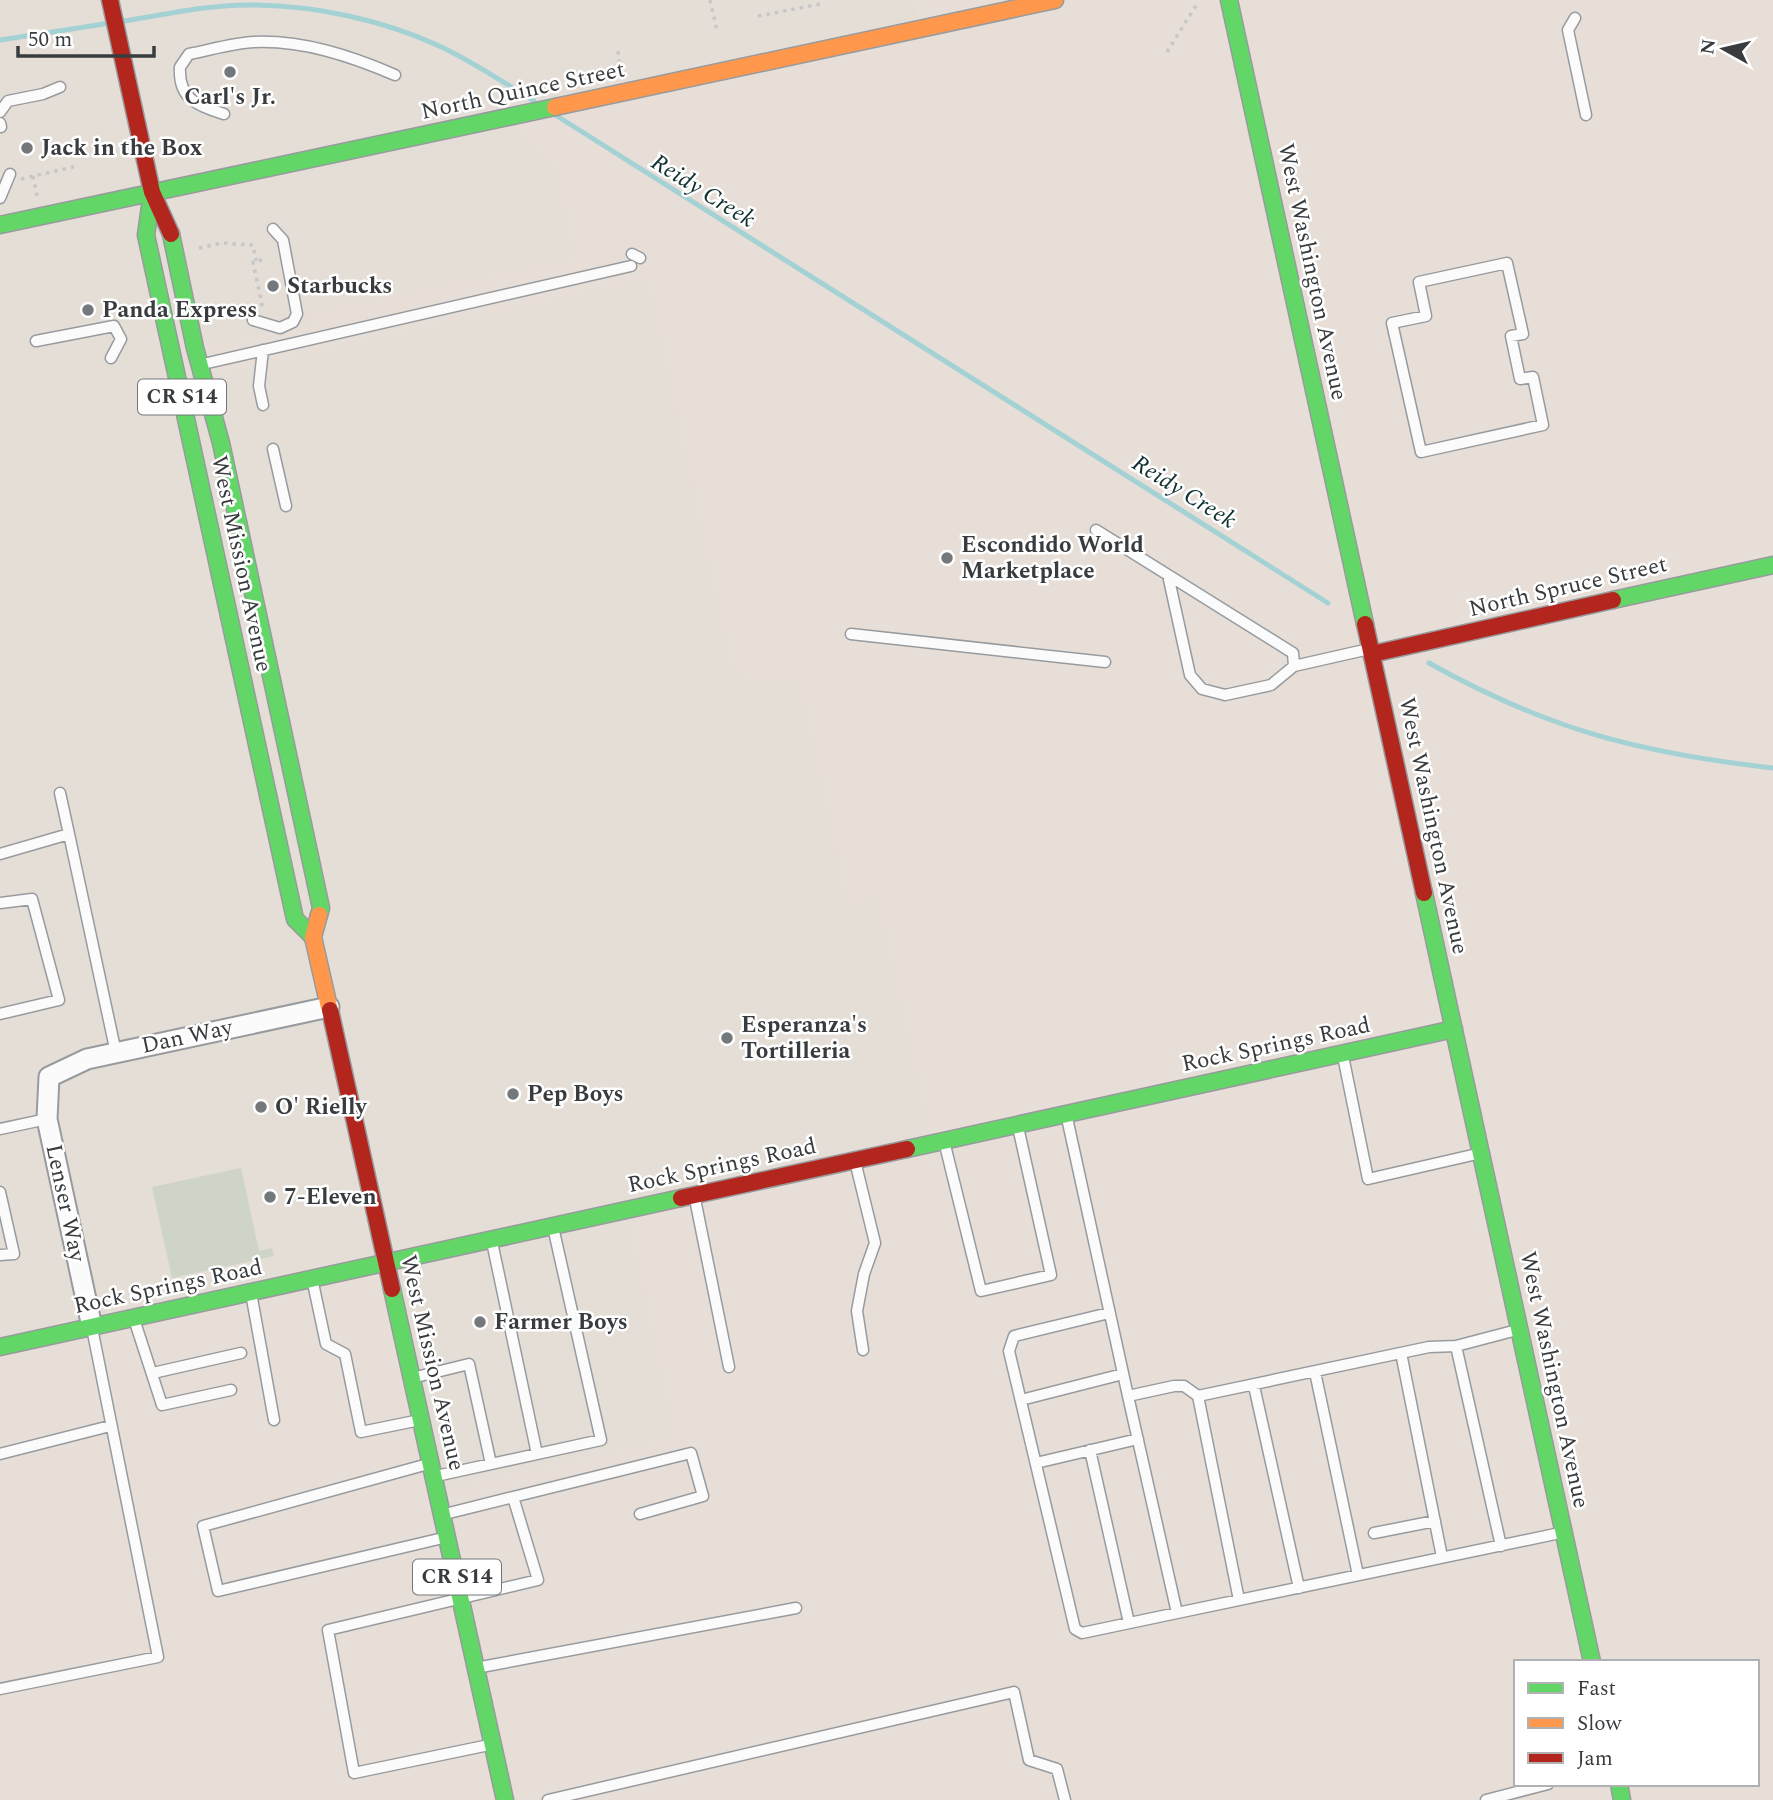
<svg xmlns="http://www.w3.org/2000/svg" width="1773" height="1800" font-family="Spectral,serif">
  <style>
    .commercial { fill: #e5ded6; fill-rule: evenodd }
    .industrial { fill: #e6ded7; fill-rule: evenodd }
    .green { fill: #ced4c7 }
    .lines { fill: none; stroke-linecap: round; stroke-linejoin: round }
    .stream { stroke: #a4d2d4; stroke-width: 5 }
    .lane-casing { stroke: #989b9e; stroke-width: 13 }
    .street-casing { stroke: #989b9e; stroke-width: 23 }
    .fast-casing { stroke: #989b9e; stroke-width: 19 }
    .slow-casing { stroke: #989b9e; stroke-width: 19 }
    .jam-casing { stroke: #989b9e; stroke-width: 19 }
    .path { stroke: #c5c7c8; stroke-width: 3.5; stroke-dasharray: 3.5 5; stroke-linecap: butt }
    .lane { stroke: #fbfbfc; stroke-width: 10 }
    .street { stroke: #fbfbfc; stroke-width: 19 }
    .fast { stroke: #63d668; stroke-width: 16 }
    .slow { stroke: #ff974d; stroke-width: 16 }
    .jam { stroke: #b3261e; stroke-width: 16 }
    .poi-dot { fill: #74787b; stroke: #fff; stroke-width: 2.5 }
    .labels { text-anchor: middle; dominant-baseline: central; stroke-width: 5; stroke-linejoin: round; paint-order: stroke }
    .shield { fill: #fff; stroke: #747679; stroke-width: 2 }
    .shield-label { font-size: 21px; font-weight: bold; fill: #393c3f }
    .street-label { font-size: 23px; fill: #393c3f; stroke: #fff }
    .poi-label { font-size: 23px; font-weight: bold; fill: #393c3f; stroke: #fff; text-anchor: start }
    .water-label { font-size: 24px; font-style: italic; fill: #103131; stroke: #fff }
  </style>
  <rect width="100%" height="100%" fill="#e2e6ea"/>
  <path class="commercial" d="M0,0h914l6,28 -397,113 815,511 -407,491 -305,67 49,228 -236,52 -439,-143zM581,294l-378,84 -8,-30 114,-22 -2,-14z"/>
  <path class="industrial" d="M914,0h859v1800h-1773v-452l385,-86 54,228 236,-52 -50,-228 306,-67 -54,-244 -30,6 -48,-220 -67,-10 -85,-395 -444,98 -8,-30 113,-22 -2,-14 268,-55 -22,-96 -29,-19 -6,-26 403,-89zM1516,1662h241v122h-241z"/>
  <path class="green" d="M241,1168l18,83 13,-3 2,8 -102,22 -20,-91z"/>
  <g class="lines">
    <path class="stream" d="M124,21c44,-7 88,-17 132,-16 61,1 126,15 181,40 34,15 65,37 97,56
      M0,40l104,-16
      M557,116l771,487
      M1429,663c118,66 210,90 344,105"/>
    <defs>
      <path id="lane" d="M1575,18l-7,12 18,85
        M0,112l8,-11 35,-7 17,-7
        M224,114c-27,-9 -46,-15 -44,-47l9,-13c21,-4 44,-11 65,-12 49,-2 97,14 141,33
        M0,123l1,4
        M0,198l10,-24
        M632,254l8,4
        M1507,263l16,71 -12,2 9,43 13,-2 10,48 -122,27 -29,-129 34,-7 -7,-34z
        M253,320l27,8 13,-6 4,-8 -14,-74 -10,-11
        M36,341l78,-15 7,13 -10,19
        M263,350l-4,36 4,19
        M203,364l428,-98
        M273,449l13,57
        M1096,530l197,123 1,13 -23,19 -46,10 -23,-6 -12,-14 -22,-100
        M851,634l254,28
        M1294,666l75,-17
        M69,834l47,219
        M0,854l69,-20 -9,-41
        M0,903l32,-4 27,101 -59,14
        M1343,1056l25,123 109,-25
        M1067,1118l61,278
        M0,1129l47,-10
        M944,1141l37,150 70,-16 -33,-148
        M855,1161l20,82 -11,31 -7,37 6,39
        M0,1192l14,62 -14,1
        M695,1199l34,168
        M492,1242l45,212
        M313,1283l13,61 19,10 16,78 54,-11
        M251,1293l23,127
        M1109,1313l-95,23 -5,15 66,278 7,4 95,-20
        M134,1319l28,86 69,-15
        M1517,1330l-61,16 -27,1 -231,49 -14,-10h-10l-46,10 49,217 383,-80
        M1456,1346l45,200
        M1401,1353l41,204
        M1315,1372l43,203
        M153,1373l88,-20
        M416,1377l53,-13 22,100
        M1254,1386l45,202
        M1198,1396l41,204
        M1021,1400l102,-26
        M1090,1450l39,173
        M0,1454l110,-28
        M1036,1463l102,-24
        M428,1464l-225,62 15,65 225,-53
        M436,1476l165,-36 -48,-213
        M513,1497l178,-44 12,43 -63,18
        M445,1514l68,-17 25,83 -210,50 26,143 135,-28
        M1374,1533l61,-12
        M481,1667l315,-59
        M0,1689l158,-32 -66,-329
        M548,1800l466,-108 15,68 28,9 8,31
        M1486,1800l62,-16"/>
      <path id="street" d="M92,1327l-45,-208 2,-42 38,-18 242,-52"/>
      <path id="fast" d="M1229,0l136,624
        M152,192l-6,43 149,684 18,18
        M0,225l555,-118
        M171,234l24,114 26,95 100,465 -2,7
        M1613,600l160,-35
        M1424,893l168,769
        M907,1149l547,-120
        M392,1289l113,511
        M0,1347l681,-149
        M1619,1784l3,16"/>
      <path id="slow" d="M555,107l500,-107
        M319,915l-6,22 16,70"/>
      <path id="jam" d="M110,0l42,192 19,42
        M1365,624l59,269
        M1372,654l241,-54
        M330,1010l62,279
        M681,1198l226,-49"/>
    </defs>
    <use href="#lane" class="lane-casing"/>
    <use href="#street" class="street-casing"/>
    <use href="#fast" class="fast-casing"/>
    <use href="#slow" class="slow-casing"/>
    <use href="#jam" class="jam-casing"/>
    <path class="path" d="M710,0l7,30
      M758,16l62,-12
      M618,51l2,16
      M1167,52l30,-48
      M33,176l4,20
      M21,179l56,-13
      M199,248l23,-5 31,2 3,16
      M262,260l-9,2 10,48"/>
    <use href="#lane" class="lane"/>
    <use href="#street" class="street"/>
    <use href="#fast" class="fast"/>
    <use href="#slow" class="slow"/>
    <use href="#jam" class="jam"/>
  </g>
  <g class="poi-dot">
    <circle cx="230" cy="72" r="7"/>
    <circle cx="27" cy="148" r="7"/>
    <circle cx="273" cy="286" r="7"/>
    <circle cx="88" cy="310" r="7"/>
    <circle cx="947" cy="558" r="7"/>
    <circle cx="727" cy="1038" r="7"/>
    <circle cx="513" cy="1094" r="7"/>
    <circle cx="261" cy="1107" r="7"/>
    <circle cx="270" cy="1197" r="7"/>
    <circle cx="480" cy="1322" r="7"/>
  </g>
  <g class="labels">
    <g class="shield">
      <rect x="138" y="379.5" width="88" height="35" rx="5"/>
      <rect x="413" y="1559.5" width="88" height="35" rx="5"/>
    </g>
    <g class="shield-label">
      <text x="182" y="397">CR S14</text>
      <text x="457" y="1577">CR S14</text>
    </g>
    <g class="street-label">
      <text transform="translate(523 91) rotate(-12)">North Quince Street</text>
      <text transform="translate(1312 272) rotate(78)">West Washington Avenue</text>
      <text transform="translate(241 564) rotate(78)">West Mission Avenue</text>
      <text transform="translate(1568 587) rotate(-13)">North Spruce Street</text>
      <text transform="translate(1433 826) rotate(78)">West Washington Avenue</text>
      <text transform="translate(187 1037) rotate(-12)">Dan Way</text>
      <text transform="translate(1276 1045) rotate(-12)">Rock Springs Road</text>
      <text transform="translate(722 1166) rotate(-12)">Rock Springs Road</text>
      <text transform="translate(65 1203) rotate(78)">Lenser Way</text>
      <text transform="translate(168 1287) rotate(-12)">Rock Springs Road</text>
      <text transform="translate(432 1363) rotate(77)">West Mission Avenue</text>
      <text transform="translate(1554 1380) rotate(78)">West Washington Avenue</text>
    </g>
    <g class="poi-label">
      <text x="230" y="97" text-anchor="middle">Carl's Jr.</text>
      <text x="41" y="148">Jack in the Box</text>
      <text x="287" y="286">Starbucks</text>
      <text x="102" y="310">Panda Express</text>
      <text x="961" y="545">Escondido World<tspan x="961" dy="26">Marketplace</tspan></text>
      <text x="741" y="1025">Esperanza's<tspan x="741" dy="26">Tortilleria</tspan></text>
      <text x="527" y="1094">Pep Boys</text>
      <text x="275" y="1107">O' Rielly</text>
      <text x="284" y="1197">7-Eleven</text>
      <text x="494" y="1322">Farmer Boys</text>
    </g>
    <g class="water-label">
      <text transform="translate(703 191) rotate(32)">Reidy Creek</text>
      <text transform="translate(1184 492) rotate(32)">Reidy Creek</text>
    </g>
  </g>
  <rect x="1514" y="1660" width="245" height="126" fill="#ffffff" stroke="#b0b1b2" stroke-width="2"/>
  <rect x="1528" y="1683" width="35" height="10" fill="#63d668" stroke="#b0b1b2" stroke-width="2"/>
  <text x="1577" y="1695" font-size="21" fill="#393c3f">Fast</text>
  <rect x="1528" y="1718" width="35" height="10" fill="#ff974d" stroke="#b0b1b2" stroke-width="2"/>
  <text x="1577" y="1730" font-size="21" fill="#393c3f">Slow</text>
  <rect x="1528" y="1753" width="35" height="10" fill="#b3261e" stroke="#b0b1b2" stroke-width="2"/>
  <text x="1577" y="1765" font-size="21" fill="#393c3f">Jam</text>
  <g transform="translate(1724 49) rotate(278)" stroke="#ffffff" stroke-width="5" paint-order="stroke">
  <path d="M0-5L12 26L0 18L-12 26Z" fill="#393c3f"/>
  <text y="-10" font-size="19" font-weight="bold" text-anchor="middle" fill="#393c3f">N</text>
  </g>
  <path d="M18 46v10h136v-10" fill="none" stroke="#393c3f" stroke-width="3.5"/>
  <text x="28" y="46" font-size="21" fill="#393c3f" stroke="#ffffff" stroke-width="5" paint-order="stroke">50 m</text>
</svg>
